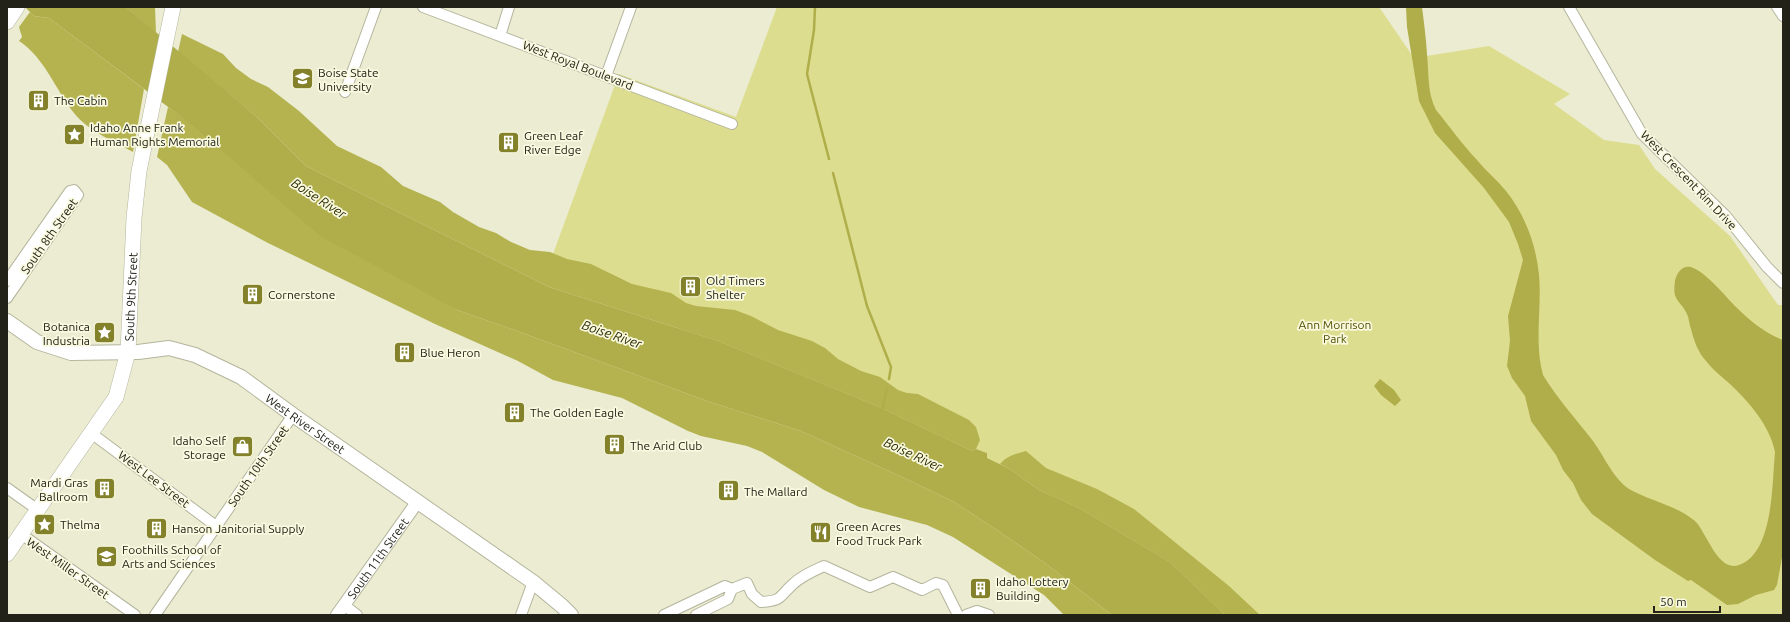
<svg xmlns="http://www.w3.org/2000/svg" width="1790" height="622" font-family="Ubuntu,sans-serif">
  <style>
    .green { fill: #dddd8f }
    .forest { fill: #b5b350 }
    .water { fill: #b0ae4a }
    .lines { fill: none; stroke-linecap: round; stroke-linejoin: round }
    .stream { stroke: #b0ae4a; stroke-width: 2.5 }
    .minor-casing { stroke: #b4b59c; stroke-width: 12 }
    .tertiary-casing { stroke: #b4b59c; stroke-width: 14 }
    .secondary-casing { stroke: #b4b59c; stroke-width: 16 }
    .primary-casing { stroke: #b4b59c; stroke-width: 16 }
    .minor { stroke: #fff; stroke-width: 10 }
    .tertiary { stroke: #fff; stroke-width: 12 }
    .secondary { stroke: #fff; stroke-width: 14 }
    .primary { stroke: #fff; stroke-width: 15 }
    .labels { text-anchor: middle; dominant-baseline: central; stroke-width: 3.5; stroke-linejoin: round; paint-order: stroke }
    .street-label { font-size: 12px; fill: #222218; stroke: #f9f9df }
    .poi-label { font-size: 12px; fill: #222218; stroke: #f9f9df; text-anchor: start }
    .park-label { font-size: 12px; fill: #514f00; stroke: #f9f9df }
    .water-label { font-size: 13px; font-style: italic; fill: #2d2b00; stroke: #f9f9df }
  </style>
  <rect width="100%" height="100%" fill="#ebecd2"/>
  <path class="green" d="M777,7h602l35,51 75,-12 81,48 -16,10 50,36 35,5 16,24 75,67 48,69h5v310h-557l-218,-147 -21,-10v-5l-11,-4 -4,2 -426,-178 73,-199 117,43z"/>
  <path class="forest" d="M126,7h29l1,26z
    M30,12l4,4 15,2 95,71 -11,63c-19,-11 -45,-21 -59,-39 -19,-24 -29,-55 -55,-72l3,-4 -3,-10z
    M182,34l41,20 13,14 15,11 17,8 31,24 38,35 44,21 22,19 37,16 13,10 26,15 17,6 15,9 19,8 20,2 17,7 24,5 41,20 39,9 15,10 10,3 39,4 16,6 27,14 34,11 13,7 13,11 23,12 19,6 18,13 9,3 11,1 51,26 7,7 4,13 -4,9 -4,2 -95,-45 -159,-65 -169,-54 -243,-121 -48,-48 -80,-66z
    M168,107l289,203 63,22 190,70 91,29 112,51 41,20 40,26 51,35 67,52h-48l-20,-20 -91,-58 -26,-12 -68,-18 -35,-17 -62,-38 -15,-6 -46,-10 -13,-5 -66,-33 -69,-18 -35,-19 -83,-37 -167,-81 -76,-41 -25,-37 -10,-8z
    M1026,451l20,17 51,21 37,20 95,77 31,29h-35l-55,-53 -93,-55 -38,-17 -31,-22 -8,-4c7,-8 15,-10 26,-13z"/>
  <path class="water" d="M25,7h101l132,111 48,48 243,121 169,54 159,65 95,45 4,-2 11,4v5l21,10 31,22 38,17 93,55 55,53h-113l-67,-52 -51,-35 -40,-26 -41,-20 -112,-51 -91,-29 -190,-70 -63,-22 -137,-74 -129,-112 -142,-106 -15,-2z
    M1406,7h16c2,16 4,31 5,47 2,20 0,38 9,56 14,17 26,34 41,50 9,11 20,20 29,31 19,24 30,53 33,84 3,32 -5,68 4,100 14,23 33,44 50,66 11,15 20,37 36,48 21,12 47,16 66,32 11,10 23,52 44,44 35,-12 33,-83 36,-113 -5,-26 -26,-50 -45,-68 -8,-7 -17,-14 -24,-23 -8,-9 -12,-20 -15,-32 -2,-5 -2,-11 -4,-15 -7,-15 -15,-12 -12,-33 1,-7 7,-16 16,-14 15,5 34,29 45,40 14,14 29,26 47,33v212l-6,33 -3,5 -18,5 -18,9 -11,1 -36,-25 -3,1 -33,-21 -63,-46 -11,-14 -8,-17 -10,-13 -7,-15 -25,-34 -6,-25 -13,-18 -5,-12 3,-25 -2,-25 15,-56 -5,-16 -9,-22 -25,-34 -49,-55 -16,-32 -12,-74z
    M1380,379l14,11 7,10 -6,6 -14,-11 -7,-9z"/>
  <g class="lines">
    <path class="stream" d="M815,7l-1,23 -7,44 22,85
      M833,173l34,133 24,61 -2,12
      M882,411l5,-23"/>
    <defs>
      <path id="minor" d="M423,7l309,117
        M1569,7l73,127 83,81 42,52 16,16
        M1777,7l6,9
        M500,36l9,-29
        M606,76l25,-69
        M345,92l31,-85
        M7,281l63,-90 4,-1 4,5 -71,103
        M91,433l125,93
        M7,488l31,22
        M21,534l114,81
        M344,605l13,10
        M155,615l138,-200
        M521,615l12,-33
        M664,615l61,-29 7,3 15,-6 5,11 9,8c21,-1 18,-5 31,-17 9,-9 21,-14 32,-19l46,21 23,-10 29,13 14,-7 7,2 15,30
        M696,615l32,-16 4,-10
        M966,615l11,-4 12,4"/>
      <g id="tertiary">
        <path id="s1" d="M337,615l81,-114"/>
      </g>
      <g id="secondary">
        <path id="s2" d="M7,321l30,21 34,11 67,-1 31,-4 26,7 46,22 52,38 240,167 29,24 9,9"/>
      </g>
      <g id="primary">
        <path d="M7,22l10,-15"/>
        <path id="s3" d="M7,554l109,-157 12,-45 6,-134 5,-47 34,-164"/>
      </g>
    </defs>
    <use href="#minor" class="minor-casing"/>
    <use href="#tertiary" class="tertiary-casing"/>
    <use href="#secondary" class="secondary-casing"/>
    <use href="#primary" class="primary-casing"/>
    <use href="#minor" class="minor"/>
    <use href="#tertiary" class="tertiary"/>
    <use href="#secondary" class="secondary"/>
    <use href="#primary" class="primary"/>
  </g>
  <defs>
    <symbol id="university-square" viewBox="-11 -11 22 22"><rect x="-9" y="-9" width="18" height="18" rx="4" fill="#83812a" stroke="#f9f9df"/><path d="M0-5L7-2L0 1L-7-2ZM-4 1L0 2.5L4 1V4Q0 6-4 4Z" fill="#fff"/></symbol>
    <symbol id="building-square" viewBox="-11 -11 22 22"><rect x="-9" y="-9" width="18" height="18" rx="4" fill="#83812a" stroke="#f9f9df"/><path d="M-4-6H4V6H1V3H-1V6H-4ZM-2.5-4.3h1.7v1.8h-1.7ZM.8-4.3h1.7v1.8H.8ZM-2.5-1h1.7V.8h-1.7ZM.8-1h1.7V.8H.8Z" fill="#fff"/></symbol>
    <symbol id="sight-square" viewBox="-11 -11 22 22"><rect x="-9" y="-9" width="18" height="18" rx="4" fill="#83812a" stroke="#f9f9df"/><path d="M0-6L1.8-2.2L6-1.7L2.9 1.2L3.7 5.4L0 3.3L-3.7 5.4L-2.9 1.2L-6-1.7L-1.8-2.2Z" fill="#fff"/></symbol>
    <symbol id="shop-square" viewBox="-11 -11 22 22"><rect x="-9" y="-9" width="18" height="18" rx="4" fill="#83812a" stroke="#f9f9df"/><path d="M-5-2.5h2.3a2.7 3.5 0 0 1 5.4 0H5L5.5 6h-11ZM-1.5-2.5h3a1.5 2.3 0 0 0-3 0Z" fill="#fff"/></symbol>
    <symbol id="restaurant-square" viewBox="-11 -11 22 22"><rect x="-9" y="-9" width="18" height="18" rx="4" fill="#83812a" stroke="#f9f9df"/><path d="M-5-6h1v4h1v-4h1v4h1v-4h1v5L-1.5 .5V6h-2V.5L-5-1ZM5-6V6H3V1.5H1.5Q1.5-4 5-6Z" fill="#fff"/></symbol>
    <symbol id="school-square" viewBox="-11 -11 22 22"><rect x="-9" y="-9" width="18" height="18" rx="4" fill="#83812a" stroke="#f9f9df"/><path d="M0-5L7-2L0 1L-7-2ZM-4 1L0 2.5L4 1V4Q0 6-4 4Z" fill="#fff"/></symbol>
  </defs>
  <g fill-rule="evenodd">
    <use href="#university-square" x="290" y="66" width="25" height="25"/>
    <use href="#building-square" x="26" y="88" width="25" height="25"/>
    <use href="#sight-square" x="62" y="122" width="25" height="25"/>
    <use href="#building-square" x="496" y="130" width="25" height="25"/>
    <use href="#building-square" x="678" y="274" width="25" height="25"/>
    <use href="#building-square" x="240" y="282" width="25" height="25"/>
    <use href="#sight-square" x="92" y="320" width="25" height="25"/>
    <use href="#building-square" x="392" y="340" width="25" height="25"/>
    <use href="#building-square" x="502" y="400" width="25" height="25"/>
    <use href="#building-square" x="602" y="432" width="25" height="25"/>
    <use href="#shop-square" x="230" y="434" width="25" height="25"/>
    <use href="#building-square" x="92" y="476" width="25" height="25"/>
    <use href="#building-square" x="716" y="478" width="25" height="25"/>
    <use href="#sight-square" x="32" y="512" width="25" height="25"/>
    <use href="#building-square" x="144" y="516" width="25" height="25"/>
    <use href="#restaurant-square" x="808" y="520" width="25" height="25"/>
    <use href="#school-square" x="94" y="544" width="25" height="25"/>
    <use href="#building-square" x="968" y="576" width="25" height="25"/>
  </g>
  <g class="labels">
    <g class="street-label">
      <text transform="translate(578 65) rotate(21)">West Royal Boulevard</text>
      <text transform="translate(1689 180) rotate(46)">West Crescent Rim Drive</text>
      <text transform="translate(49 236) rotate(-55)">South 8th Street</text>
      <text stroke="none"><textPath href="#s3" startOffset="293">South 9th Street</textPath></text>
      <text stroke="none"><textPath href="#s2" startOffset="328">West River Street</textPath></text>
      <text transform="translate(258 466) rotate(-55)">South 10th Street</text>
      <text transform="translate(154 479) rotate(37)">West Lee Street</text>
      <text stroke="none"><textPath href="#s1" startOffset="70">South 11th Street</textPath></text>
      <text transform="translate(68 568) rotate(35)">West Miller Street</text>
    </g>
    <g class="poi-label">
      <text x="318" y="72">Boise State<tspan x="318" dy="14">University</tspan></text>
      <text x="54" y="100">The Cabin</text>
      <text x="90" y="127">Idaho Anne Frank<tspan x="90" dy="14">Human Rights Memorial</tspan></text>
      <text x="524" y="135">Green Leaf<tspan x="524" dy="14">River Edge</tspan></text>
      <text x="706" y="280">Old Timers<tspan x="706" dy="14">Shelter</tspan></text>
      <text x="268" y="294">Cornerstone</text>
      <text x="90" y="326" text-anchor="end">Botanica<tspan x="90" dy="14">Industria</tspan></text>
      <text x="420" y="352">Blue Heron</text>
      <text x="530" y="412">The Golden Eagle</text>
      <text x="226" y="440" text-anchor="end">Idaho Self<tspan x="226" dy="14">Storage</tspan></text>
      <text x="630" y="445">The Arid Club</text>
      <text x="88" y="482" text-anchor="end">Mardi Gras<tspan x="88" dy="14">Ballroom</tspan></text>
      <text x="744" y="491">The Mallard</text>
      <text x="60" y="524">Thelma</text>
      <text x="836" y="526">Green Acres<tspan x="836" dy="14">Food Truck Park</tspan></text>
      <text x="172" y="528">Hanson Janitorial Supply</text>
      <text x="122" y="549">Foothills School of<tspan x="122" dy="14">Arts and Sciences</tspan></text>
      <text x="996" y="581">Idaho Lottery<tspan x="996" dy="14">Building</tspan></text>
    </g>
    <g class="park-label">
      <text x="1335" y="324">Ann Morrison<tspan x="1335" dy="14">Park</tspan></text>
    </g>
    <g class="water-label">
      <text transform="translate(319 198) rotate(33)">Boise River</text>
      <text transform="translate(612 334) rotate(19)">Boise River</text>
      <text transform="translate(913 454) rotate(25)">Boise River</text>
    </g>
  </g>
  <rect width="1790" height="622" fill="none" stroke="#222218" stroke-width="16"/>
  <path d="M1654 606v6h66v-6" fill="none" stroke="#222218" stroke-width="2"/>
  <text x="1660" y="606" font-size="12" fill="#222218" stroke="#f9f9df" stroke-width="3" paint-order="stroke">50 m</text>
</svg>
